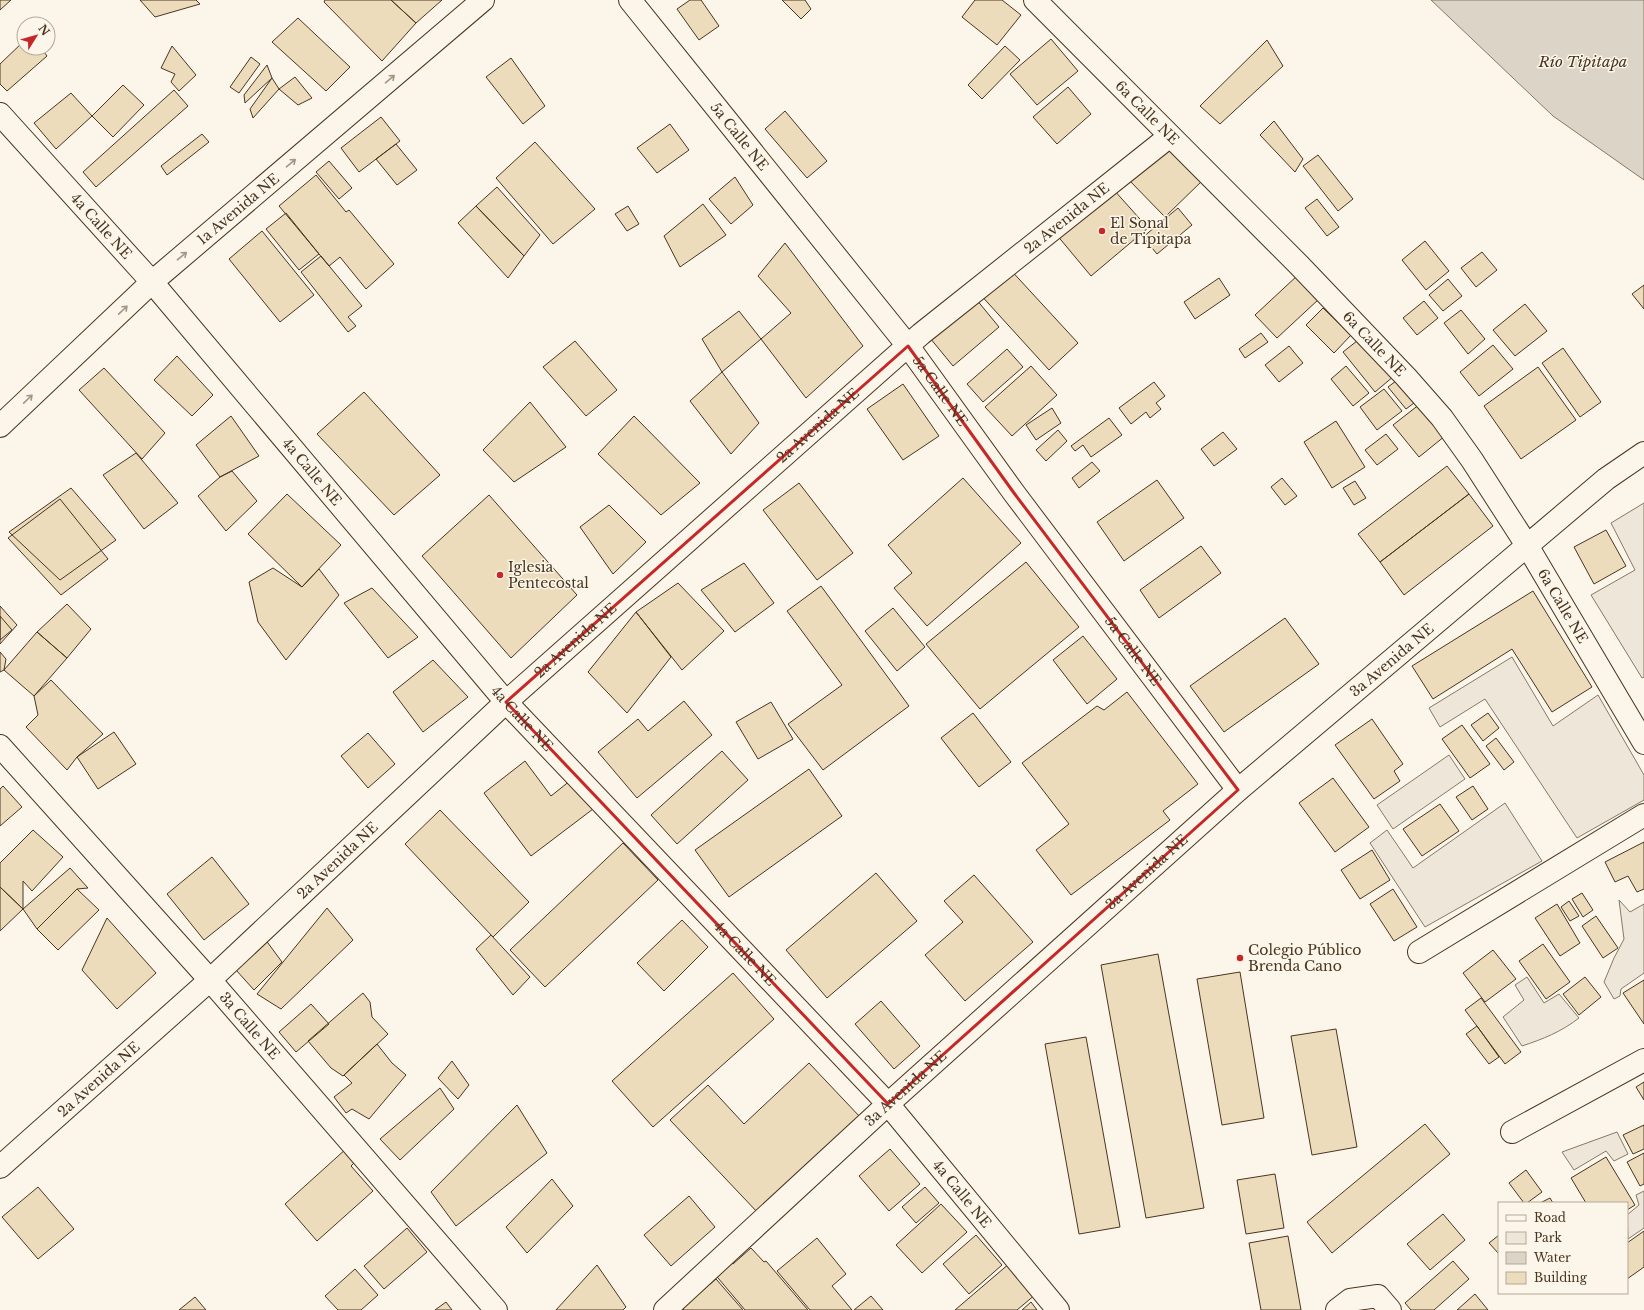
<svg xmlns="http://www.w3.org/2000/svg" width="1644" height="1310" font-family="'Libre Baskerville',serif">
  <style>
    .green { fill: #ede6d9; stroke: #887966 }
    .water { fill: #dcd4c6; stroke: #887966 }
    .building { fill: #ecdcbc; stroke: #4a3520 }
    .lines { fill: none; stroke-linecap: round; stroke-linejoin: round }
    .minor-casing { stroke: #4a3520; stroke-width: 24 }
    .tertiary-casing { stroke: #4a3520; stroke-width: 24 }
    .minor { stroke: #fbf6e9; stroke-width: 22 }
    .tertiary { stroke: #fbf6e9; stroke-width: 22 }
    .oneway { stroke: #a29684 }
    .marked { fill: none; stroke: #c62828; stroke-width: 3; stroke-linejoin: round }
    .poi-dot { fill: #c62828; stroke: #fbf6e9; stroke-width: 1.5 }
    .labels { text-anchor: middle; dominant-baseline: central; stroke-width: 3; stroke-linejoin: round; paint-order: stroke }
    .street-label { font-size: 14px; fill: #4a3520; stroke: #fbf6e9 }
    .poi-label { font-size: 14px; fill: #4a3520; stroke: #fbf6e9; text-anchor: start }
    .water-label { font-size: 15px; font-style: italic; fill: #4a3520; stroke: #fbf6e9 }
  </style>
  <rect width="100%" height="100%" fill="#fbf6e9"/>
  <path class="green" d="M1644,503v174l-2,1 -51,-83 44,-25 -24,-47z
    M1512,657l41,69 45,-31 46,80v25l-67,38 -92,-139 -45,28 -11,-19z
    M1449,755l16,24 -72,50 -16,-24z
    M1505,803l37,58 -117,66 -55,-84 17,-13 26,38z
    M1619,900l11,12 14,-8v69l-23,16 -1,7 -6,3 -10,-17 10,-24 10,-19z
    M1527,977l17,26 15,-9 20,24c-18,14 -36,21 -57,28l-19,-29 21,-17 -9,-15z
    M1617,1132l11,22 -14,7 -8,-10 -32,19 -12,-18z
    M1644,1191v37l-16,11 -1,-24 12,-10 -3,-10z"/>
  <path class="water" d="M1431,0h213v180l-91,-64z"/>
  <path class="building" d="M0,0h11l-11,10z
    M140,0h56l4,4 -45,13z
    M325,0h66l25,23 -34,38 -58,-59z
    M391,0h51l-26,23z
    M690,0h11l18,26 -20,14 -22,-31z
    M782,0h23l6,9 -10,10z
    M975,0h27l19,15 -24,30 -35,-28z
    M298,18l52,49 -24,24 -54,-49z
    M1051,39l27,32 -41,34 -27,-31z
    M1267,40l16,26 -63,58 -20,-18z
    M24,41v7h17l6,8 -40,35 -7,-7v-20z
    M172,46l24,29 -17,16 -8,-9 4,-8 -14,-6z
    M1005,46l15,14 -38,39 -14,-14z
    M251,57l9,7 -21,29 -9,-6z
    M511,58l34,48 -22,18 -37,-47z
    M267,65l5,13 -27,25 -1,-8z
    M295,77l17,21 -14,7 -19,-16z
    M272,78l7,11 -26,29 -3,-9z
    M123,85l21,20 -31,32 -21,-21z
    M1068,87l23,27 -34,30 -24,-27z
    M174,90l14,16 -92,81 -13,-15z
    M71,93l21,23 -36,33 -22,-26z
    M785,111l42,50 -20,17 -42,-49z
    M381,117l19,24 -41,31 -18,-24z
    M1274,121l29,38 -8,13 -35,-37z
    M670,124l19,26 -32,23 -20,-25z
    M202,134l7,8 -42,33 -6,-9z
    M535,142l60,67 -42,35 -57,-66z
    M1166,143l37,37 -38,37 -37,-38z
    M396,144l21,26 -20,15 -21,-26z
    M1318,155l35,44 -15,12 -35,-45z
    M329,161l23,27 -13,11 -23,-27z
    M316,175l30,37 3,-2 45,54 -28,25 -26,-32 -11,9 -50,-60z
    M735,177l18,28 -22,19 -22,-25z
    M497,187l43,48 -16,21 -48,-50z
    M1113,189l35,39 -57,48 -35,-42z
    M1317,199l22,28 -12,9 -22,-28z
    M703,204l23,31 -46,32 -16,-31z
    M476,206l48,50 -16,22 -50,-55z
    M628,206l11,18 -12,7 -12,-17z
    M1178,208l14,17 -35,29 -14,-17z
    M286,213l33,41 -20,16 -33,-41z
    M262,231l52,64 -34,27 -51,-63z
    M1425,241l24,30 -23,19 -24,-30z
    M785,243l78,103 -57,52 -45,-59 30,-26 -33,-37z
    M1482,252l15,18 -21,17 -15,-19z
    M321,256l41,50 -14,11 8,9 -8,6 -47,-60z
    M1007,266l71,77 -29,27 -71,-78z
    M1298,275l21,24 -42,39 -22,-23z
    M1219,278l11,17 -35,24 -11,-17z
    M1448,279l14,17 -19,15 -14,-16z
    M1644,285v24l-12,-15z
    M976,299l23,28 -46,39 -23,-28z
    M1424,301l14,17 -21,17 -14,-17z
    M1525,304l22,27 -32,25 -22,-26z
    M1323,308l28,27 -17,18 -28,-28z
    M1461,310l24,29 -17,15 -24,-31z
    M739,311l22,28 -39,33 -20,-33z
    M1261,333l7,9 -23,16 -6,-9z
    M1362,337l32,39 -19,16 -32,-40z
    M575,341l42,49 -31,26 -43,-49z
    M1493,345l20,24 -34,27 -19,-24z
    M1289,346l14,17 -24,19 -14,-17z
    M1563,348l38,54 -21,15 -38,-54z
    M1007,349l16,18 -40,35 -16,-18z
    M177,356l36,39 -21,21 -38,-36z
    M1031,366l26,29 -45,41 -27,-29z
    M1346,366l23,27 -16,13 -22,-27z
    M1538,367l38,53 -55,39 -37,-53z
    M104,368l61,65 -23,26 -63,-69z
    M722,372l37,51 -28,31 -41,-53z
    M1400,378l18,22 -12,9 -18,-22z
    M1154,382l11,14 -9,7 5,6 -11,9 -4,-6 -15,12 -12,-16z
    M903,384l36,52 -36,24 -36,-51z
    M1384,389l18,22 -25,19 -17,-23z
    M364,392l76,83 -46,40 -77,-81z
    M530,402l36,45 -52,35 -31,-32z
    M1420,404l25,32 -26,21 -26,-32z
    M1052,408l9,15 -25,17 -10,-15z
    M231,416l28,40 -39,21 -24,-32z
    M634,416l66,67 -39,32 -63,-61z
    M1109,418l13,17 -31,22 -8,-12 -8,6 -4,-5z
    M1336,421l29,46 -33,21 -28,-46z
    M1058,430l9,11 -21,20 -10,-11z
    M1223,432l14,17 -23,17 -13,-17z
    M1386,434l12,15 -21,16 -12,-15z
    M136,453l42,50 -34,26 -41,-54z
    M1092,462l8,9 -21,17 -7,-10z
    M1447,466l22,28 -89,68 -22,-28z
    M232,471l25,30 -31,30 -28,-35 22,-19z
    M963,478l58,65 -94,83 -33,-38 18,-15 -24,-28z
    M1282,478l15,18 -12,9 -14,-18z
    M1157,480l27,38 -60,43 -27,-39z
    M1355,481l11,17 -12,7 -11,-17z
    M799,483l54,70 -36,27 -54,-70z
    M71,488l45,52 -56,40 -51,-48z
    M287,494l54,51 -39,42 -54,-53z
    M1469,494l24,32 -89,69 -24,-33z
    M489,495l88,100 -66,63 -89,-102z
    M60,499l48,60 -47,36 -53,-57z
    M609,505l37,37 -33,32 -33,-47z
    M1606,530l20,36 -32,18 -20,-37z
    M1201,546l20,27 -62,45 -19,-28z
    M1026,562l53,65 -99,82 -54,-65z
    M744,563l30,40 -39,29 -34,-42z
    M273,568l29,19 17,-18 20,26 -53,65 -28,-38 -9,-40z
    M678,583l46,48 -42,39 -46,-58z
    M821,586l88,120 -86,64 -35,-46 54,-39 -55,-74z
    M372,588l46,49 -30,21 -44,-55z
    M1533,591l59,96 -40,25 -40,-63 -79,50 -21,-33z
    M67,604l24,25 -24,29 -30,-26z
    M0,606l17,19 -17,19z
    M893,608l32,39 -28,24 -32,-40z
    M636,612l35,45 -44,56 -39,-41z
    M0,616l12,14 -12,10z
    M1285,618l34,46 -95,68 -34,-46z
    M37,632l30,26 -33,38 -30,-26z
    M1083,636l34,43 -30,25 -34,-44z
    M0,652l6,7 -2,11 -4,2z
    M433,660l35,37 -45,35 -30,-40z
    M51,680l52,54 -26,23 -10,13 -41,-43 12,-12 -4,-19z
    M1127,692l71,92 -35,27 7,9 -99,75 -35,-45 33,-26 -47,-61 75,-57 7,4z
    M684,701l28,34 -75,63 -39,-46 40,-33 10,12z
    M771,702l22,37 -35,20 -22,-37z
    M973,713l38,49 -32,25 -38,-49z
    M1488,713l11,15 -16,13 -12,-16z
    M1372,719l31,45 -9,7 6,10 -26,18 -39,-54z
    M1462,725l28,39 -20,14 -28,-39z
    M114,732l22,32 -38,25 -21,-32z
    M368,733l27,31 -27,24 -27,-32z
    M1496,738l18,24 -10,8 -18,-24z
    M722,751l26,29 -71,64 -26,-29z
    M525,761l26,35 20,-16 22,29 -62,47 -47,-63z
    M809,769l33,47 -113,81 -34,-47z
    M1333,778l36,49 -34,25 -36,-49z
    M3,786l19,21 -22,19v-37z
    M1473,786l15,23 -16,11 -16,-23z
    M1440,804l19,27 -37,25 -19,-27z
    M440,810l89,92 -36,35 -88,-93z
    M33,830l30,27 -31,34 -9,-10v28l-23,-22v-24z
    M1644,842v47l-7,3 -9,-16 -13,6 -10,-20z
    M623,843l35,37 -113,107 -35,-37z
    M1372,850l18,30 -30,19 -19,-29z
    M212,857l37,47 -45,36 -37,-46z
    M70,868l18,20 -11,1 -40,40 -14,-20z
    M876,873l41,48 -90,77 -41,-48z
    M974,875l59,67 -68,59 -40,-46 38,-33 -19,-21z
    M0,887l23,22 -23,22z
    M77,889l22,21 -41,40 -21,-21z
    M1393,889l24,38 -23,14 -24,-37z
    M1582,893l11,17 -10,7 -11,-18z
    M1569,901l10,15 -9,5 -9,-14z
    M1557,904l23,39 -20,13 -25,-38z
    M327,908l26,32 -72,69 -24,-15z
    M1596,916l22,32 -15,10 -21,-32z
    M107,918l49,55 -39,36 -35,-39z
    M682,920l26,27 -44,44 -27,-28z
    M491,935l39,42 -17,18 -37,-46z
    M265,939l17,23 -28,28 -18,-20z
    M1543,944l27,38 -24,17 -27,-38z
    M1493,950l23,29 -31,23 -22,-29z
    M1158,954l46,254 -58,10 -45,-253z
    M1240,972l24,146 -42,7 -25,-146z
    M733,973l41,46 -121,108 -41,-46z
    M1585,977l16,20 -22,18 -16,-21z
    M1644,980v44l-21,-31z
    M363,993l7,9 2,15 16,17 -45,42 -12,-8 -23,-27z
    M1481,998l40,54 -16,12 -40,-54z
    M881,1001l39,45 -26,23 -39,-45z
    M311,1004l18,20 -33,28 -17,-20z
    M1477,1026l22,31 -10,7 -23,-30z
    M1336,1029l21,118 -45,8 -21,-119z
    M1086,1037l34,190 -41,7 -34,-190z
    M377,1044l15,19 14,12 -37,44 -17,-10 -6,4 -12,-16 18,-14 -8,-8z
    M452,1061l17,24 -11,14 -20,-21z
    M809,1063l52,55 -102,96 -89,-94 38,-35 36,39z
    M1644,1082v18l-8,-13z
    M440,1088l14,21 -54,51 -20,-21z
    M517,1105l30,48 -91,73 -25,-34z
    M1425,1124l25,30 -118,99 -25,-31z
    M1644,1125v24l-11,5 -10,-19z
    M347,1148l10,12 -6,6 22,25 -56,50 -32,-37z
    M890,1149l30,35 -31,27 -30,-35z
    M1644,1153v31l-4,2 -13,-24z
    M1606,1157l29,48 -8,5v-7h-41l-15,-25z
    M1526,1170l16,22 -15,11h-3l-15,-20z
    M1275,1174l9,54 -38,6 -9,-54z
    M552,1179l21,27 -46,47 -21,-26z
    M38,1187l36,42 -36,30 -36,-42z
    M925,1187l14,16 -23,20 -14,-16z
    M689,1196l26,31 -44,39 -27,-31z
    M1550,1198l3,5h-13z
    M941,1204l26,28 -45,41 -26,-28z
    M1443,1214l22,26 -35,30 -23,-26z
    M407,1228l20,24 -43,37 -20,-23z
    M1644,1231v36l-17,12v-36z
    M976,1235l26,30 -33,29 -26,-30z
    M1499,1235v19l-10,-11z
    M1288,1236l13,74h-40l-12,-67z
    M817,1238l29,36 -14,12 20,24h-42l-33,-39z
    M751,1248l13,14 2,-1 42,49h-63l-32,-38 15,-14 5,6z
    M1453,1261l16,18 -35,31h-23l-6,-7z
    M1010,1263l26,31 -19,16h-62z
    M597,1265l29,42 -3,3h-67z
    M355,1269l23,26 -17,15h-23l-13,-14z
    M716,1279l27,31h-59l-2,-2z
    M1475,1294l13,16h-31z
    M871,1296l12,14h-29z
    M195,1297l11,13h-27z
    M446,1302l6,8h-17z
    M1031,1302l6,8h-15z"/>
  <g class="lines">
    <defs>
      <g id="minor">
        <path id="s1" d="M483,0l-331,282 354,420 382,402 170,206"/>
        <path id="s2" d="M630,0l278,346 106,147 224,297"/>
        <path id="s3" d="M1035,0l264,265 107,112 36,41 30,42 56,87 116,196"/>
        <path id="s4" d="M0,746l210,234 286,330"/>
        <path d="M1419,952l225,-137"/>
        <path d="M1512,1132l132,-72"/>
        <path id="s5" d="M0,1167l210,-187 296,-278 415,-368 249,-198"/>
        <path id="s6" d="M665,1310l223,-206 350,-314 368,-311 38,-26"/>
        <path d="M1337,1310l13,-10 28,-4 12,14"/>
      </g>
      <g id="tertiary">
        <path id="s7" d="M0,114l152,168 -152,144"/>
      </g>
    </defs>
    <use href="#minor" class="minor-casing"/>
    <use href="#tertiary" class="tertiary-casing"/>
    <use href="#minor" class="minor"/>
    <use href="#tertiary" class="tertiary"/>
  </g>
  <defs><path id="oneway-shaft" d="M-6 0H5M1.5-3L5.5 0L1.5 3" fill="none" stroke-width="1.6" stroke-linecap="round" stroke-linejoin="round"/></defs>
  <g class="oneway">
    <use href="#oneway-shaft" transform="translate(390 79) rotate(-40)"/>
    <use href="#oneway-shaft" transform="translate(291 163) rotate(-40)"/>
    <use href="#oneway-shaft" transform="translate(182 256) rotate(-40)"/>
    <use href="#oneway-shaft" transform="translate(123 310) rotate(-44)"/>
    <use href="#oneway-shaft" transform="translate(28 399) rotate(-44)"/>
  </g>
  <path class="marked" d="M908,346l106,147 224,297 -350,314 -382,-402z"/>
  <g class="poi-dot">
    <circle cx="1102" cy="231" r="4"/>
    <circle cx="500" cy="575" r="4"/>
    <circle cx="1240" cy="958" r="4"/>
  </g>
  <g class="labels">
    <g class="street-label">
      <text stroke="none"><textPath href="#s3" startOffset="159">6a Calle NE</textPath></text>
      <text stroke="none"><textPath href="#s2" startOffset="175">5a Calle NE</textPath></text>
      <text transform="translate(238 209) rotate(-40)">1a Avenida NE</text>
      <text stroke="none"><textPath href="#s5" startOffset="1428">2a Avenida NE</textPath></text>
      <text stroke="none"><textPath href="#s7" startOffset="151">4a Calle NE</textPath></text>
      <text stroke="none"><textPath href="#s3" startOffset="483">6a Calle NE</textPath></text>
      <text stroke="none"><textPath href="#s2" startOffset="499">5a Calle NE</textPath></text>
      <text stroke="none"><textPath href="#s5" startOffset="1104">2a Avenida NE</textPath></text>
      <text stroke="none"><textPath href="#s1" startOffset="683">4a Calle NE</textPath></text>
      <text stroke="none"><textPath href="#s3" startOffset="807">6a Calle NE</textPath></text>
      <text stroke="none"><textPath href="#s5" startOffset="780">2a Avenida NE</textPath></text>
      <text stroke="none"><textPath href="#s2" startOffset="823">5a Calle NE</textPath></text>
      <text stroke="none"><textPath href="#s6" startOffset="975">3a Avenida NE</textPath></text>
      <text stroke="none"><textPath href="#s1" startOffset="1007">4a Calle NE</textPath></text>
      <text stroke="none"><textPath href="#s5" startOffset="456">2a Avenida NE</textPath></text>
      <text stroke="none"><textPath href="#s6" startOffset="651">3a Avenida NE</textPath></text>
      <text stroke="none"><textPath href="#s1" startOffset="1331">4a Calle NE</textPath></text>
      <text stroke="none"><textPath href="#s4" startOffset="375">3a Calle NE</textPath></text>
      <text stroke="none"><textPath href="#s5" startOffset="132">2a Avenida NE</textPath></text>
      <text stroke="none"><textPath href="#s6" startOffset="327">3a Avenida NE</textPath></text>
      <text stroke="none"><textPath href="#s1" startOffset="1655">4a Calle NE</textPath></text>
    </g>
    <g class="poi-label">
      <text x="1110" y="223">El Sonal<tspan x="1110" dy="16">de Tipitapa</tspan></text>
      <text x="508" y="567">Iglesia<tspan x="508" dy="16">Pentecostal</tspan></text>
      <text x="1248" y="950">Colegio Público<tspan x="1248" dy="16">Brenda Cano</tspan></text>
    </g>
    <g class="water-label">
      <text x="1583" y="61">Río Tipitapa</text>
    </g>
  </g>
  <rect x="1498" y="1202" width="130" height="92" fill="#fbf6e9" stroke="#b4a999"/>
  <rect x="1506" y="1215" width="20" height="6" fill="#fbf6e9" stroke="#b4a999"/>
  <text x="1534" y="1222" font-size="12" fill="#4a3520">Road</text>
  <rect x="1506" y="1232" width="20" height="12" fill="#ede6d9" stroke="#b4a999"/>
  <text x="1534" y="1242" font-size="12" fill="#4a3520">Park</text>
  <rect x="1506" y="1252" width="20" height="12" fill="#dcd4c6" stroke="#b4a999"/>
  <text x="1534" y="1262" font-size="12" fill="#4a3520">Water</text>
  <rect x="1506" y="1272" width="20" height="12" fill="#ecdcbc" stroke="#b4a999"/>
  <text x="1534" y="1282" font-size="12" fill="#4a3520">Building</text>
  <g transform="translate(36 36) rotate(53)"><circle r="19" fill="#fbf6e9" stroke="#b4a999"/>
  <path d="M0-3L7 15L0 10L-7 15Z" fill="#c62828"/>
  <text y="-6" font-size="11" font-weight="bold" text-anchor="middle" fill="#4a3520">N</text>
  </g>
</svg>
